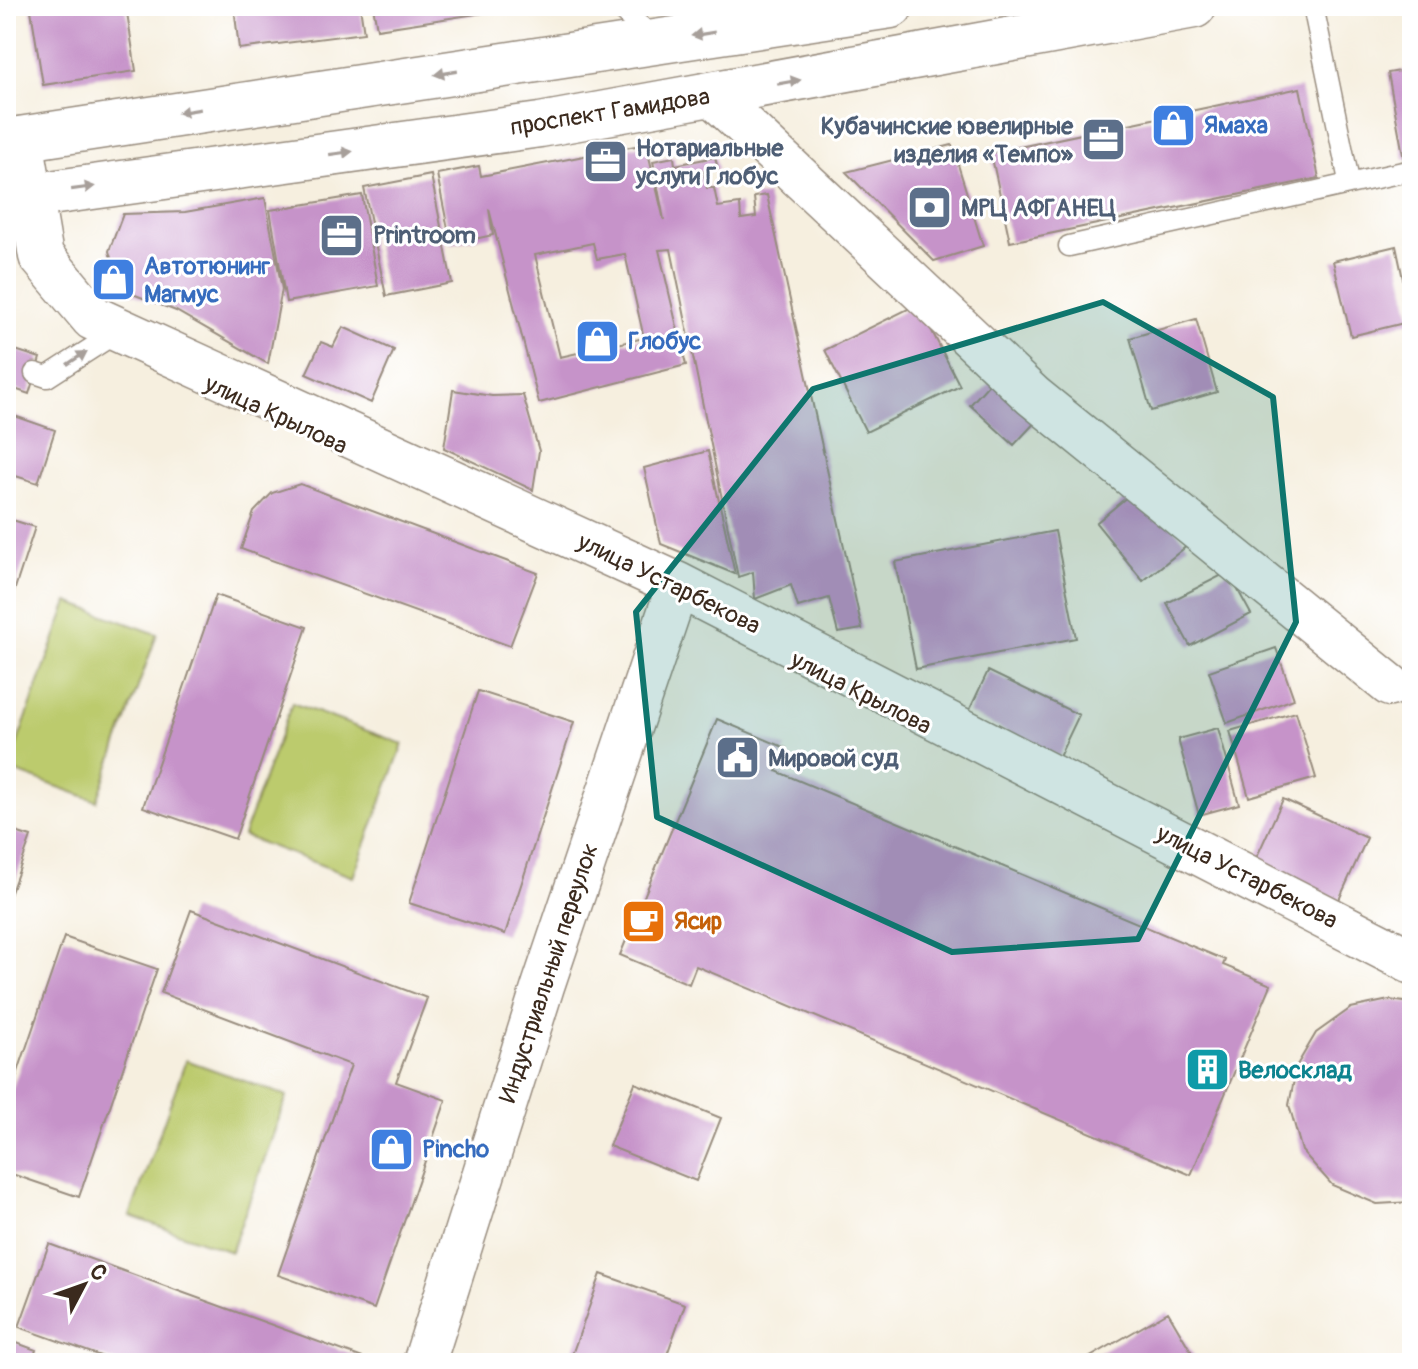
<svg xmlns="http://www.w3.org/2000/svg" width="1418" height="1369" font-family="Pangolin,sans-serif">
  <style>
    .green { fill: #bccb6d; stroke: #7c7a46; stroke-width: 2 }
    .building { fill: #c693c9; fill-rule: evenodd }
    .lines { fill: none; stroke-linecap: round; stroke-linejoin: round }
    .lane-casing { stroke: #988c7e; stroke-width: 23 }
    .street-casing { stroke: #988c7e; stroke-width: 45 }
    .secondary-casing { stroke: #988c7e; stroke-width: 47 }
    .primary-casing { stroke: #988c7e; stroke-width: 47 }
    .lane { stroke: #fff; stroke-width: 20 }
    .street { stroke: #fff; stroke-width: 42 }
    .secondary { stroke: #fff; stroke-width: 44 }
    .primary { stroke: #fff; stroke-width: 44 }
    .oneway { fill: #a79f9a }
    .marked { fill: #0f766e; fill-opacity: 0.2; stroke: #0f766e; stroke-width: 6; stroke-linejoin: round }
    .labels { text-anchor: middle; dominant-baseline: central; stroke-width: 6; stroke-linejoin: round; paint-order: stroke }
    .street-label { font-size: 24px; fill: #3b2a1e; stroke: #fff }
    .shop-label { font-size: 24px; font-weight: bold; fill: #366cbe; stroke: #fff; text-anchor: start }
    .service-label { font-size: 24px; font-weight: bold; fill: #4e5e75; stroke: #fff; text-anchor: start }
    .food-label { font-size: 24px; font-weight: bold; fill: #c56008; stroke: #fff; text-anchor: start }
    .culture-label { font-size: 24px; font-weight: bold; fill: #0d838f; stroke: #fff; text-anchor: start }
  </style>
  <rect width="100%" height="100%" fill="#fff"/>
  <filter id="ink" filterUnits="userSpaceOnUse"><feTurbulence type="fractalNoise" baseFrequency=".0125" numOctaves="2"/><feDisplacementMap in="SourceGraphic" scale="16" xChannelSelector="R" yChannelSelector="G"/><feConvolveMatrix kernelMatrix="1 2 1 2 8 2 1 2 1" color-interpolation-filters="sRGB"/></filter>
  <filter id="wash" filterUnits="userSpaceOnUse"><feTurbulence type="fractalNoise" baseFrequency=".006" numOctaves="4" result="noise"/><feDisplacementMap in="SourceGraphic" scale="32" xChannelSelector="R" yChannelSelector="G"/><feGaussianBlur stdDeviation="1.8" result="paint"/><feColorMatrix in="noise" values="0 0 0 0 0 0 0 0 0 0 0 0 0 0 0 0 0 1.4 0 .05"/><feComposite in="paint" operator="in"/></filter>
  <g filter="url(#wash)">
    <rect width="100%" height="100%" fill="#f6efdf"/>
    <path class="green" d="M68,602l89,32 -60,167 -89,-32z
      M292,703l111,41 -50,133 -110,-41z
      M186,1060l101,36 -56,156 -101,-36z"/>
    <g id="blocks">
      <path class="building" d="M58,6h68l10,65 -93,14 -12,-75z
        M234,6h126l4,27 -125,16z
        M373,6h129l1,4 -126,19z
        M1412,69v89l-8,2 -16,-87z
        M1300,88l19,90 -309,64 -19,-89z
        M646,144l18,76 -11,-59 21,-4 1,8 40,-8 3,12 -15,2 4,17h7l4,19 22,-3 1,15 15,-2 -2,-20 13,-2 95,434 -24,4 -9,-35 -31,9 -7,-22 -36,14 -2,-27 -15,5 -67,-328 -12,1 27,115 -147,38 -50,-194 4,26 -42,9 -14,-70 42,-8 2,10zM593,243l4,16 28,-5 19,84 -84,19 -25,-102z
        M952,145l31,101 -49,15 -88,-89z
        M431,175l21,108 -66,13 -22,-108z
        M362,195l16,91 -92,16 -16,-92z
        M265,198l17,91 -14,75 -92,-53 -56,-22 -11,-38 14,-37 62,-2z
        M1396,246l16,75 -61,15 -18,-75z
        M918,304l42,82 -94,46 -41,-82z
        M1196,319l21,73 -66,19 -21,-73z
        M343,327l51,23 -23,53 -65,-29 15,-32 12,5z
        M6,347l34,11 -11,36 -23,-8z
        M997,375l44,41 -27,29 -44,-40z
        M453,390l39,6 31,-1 16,56 -6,39 -89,-42z
        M6,413l49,17 -17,53 -32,-10z
        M708,451l27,123 -74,-30 -17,-76z
        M300,484l238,89 -28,73 -269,-97 13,-37 18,-19z
        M1140,486l48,59 -45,36 -47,-58z
        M6,518l29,9 -28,86h-1z
        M1055,531l21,107 -160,31 -21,-107z
        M1228,572l23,42 -61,32 -23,-43z
        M216,595l91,32 -72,212 -92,-32z
        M1276,648l18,51 -67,24 -18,-52z
        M988,671l91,44 -20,42 -91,-44z
        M478,691l96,31 -69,212 -96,-31z
        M1296,712l20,66 -67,19 -19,-66z
        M717,719l69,29 -10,23 449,189 -2,5 48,20 -80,190 -495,-209 -7,18 -69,-29z
        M1218,728l21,76 -40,11 -21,-76z
        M1283,799l84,39 -29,64 -84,-39z
        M1412,815v20l-10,-8z
        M6,829l25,8 -21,58 -4,-2z
        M191,910l236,88 -31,84 50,18 -72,209 -96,-34 73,-210 -190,-72z
        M64,937l93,32 -78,228 -73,-25v-65z
        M1389,1000l23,3v199l-35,2 -45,-19 -30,-34 -13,-46 8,-40 19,-32 35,-25z
        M635,1083l86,35 -25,63 -87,-35z
        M49,1244l314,114 -2,5h-241l-101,-36z
        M601,1274l84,30 -21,59h-95z
        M1168,1312l30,51h-118z
        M6,1339l30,11 -5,13h-25z"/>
    </g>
  </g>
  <g filter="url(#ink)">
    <use href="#blocks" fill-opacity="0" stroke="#988c7e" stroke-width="2"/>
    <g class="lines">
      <defs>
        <path id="lane" d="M616,6l40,33
          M1313,6l36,175
          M1069,246l343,-76
          M35,373l12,4 70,-45"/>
        <path id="street" d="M712,95l321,301 357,289
          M424,1363l119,-377 135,-401"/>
        <path id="secondary" d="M21,139l20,117 52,62 585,267 734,377"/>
        <path id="primary" d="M6,141l885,-135
          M6,199l534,-74 654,-119"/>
      </defs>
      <use href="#lane" class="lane-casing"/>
      <use href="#street" class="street-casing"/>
      <use href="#secondary" class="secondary-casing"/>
      <use href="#primary" class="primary-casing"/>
      <use href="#lane" class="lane"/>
      <use href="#street" class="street"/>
      <use href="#secondary" class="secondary"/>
      <use href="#primary" class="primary"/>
    </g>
    <defs><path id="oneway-solid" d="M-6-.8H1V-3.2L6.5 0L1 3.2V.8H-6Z" transform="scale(2)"/></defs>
    <g class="oneway">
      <use href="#oneway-solid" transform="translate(703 34) rotate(171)"/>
      <use href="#oneway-solid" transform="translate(446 73) rotate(171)"/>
      <use href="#oneway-solid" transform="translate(789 82) rotate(-10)"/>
      <use href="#oneway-solid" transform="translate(189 111) rotate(171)"/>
      <use href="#oneway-solid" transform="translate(341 153) rotate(-8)"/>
      <use href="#oneway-solid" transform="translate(83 188) rotate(-8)"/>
      <use href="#oneway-solid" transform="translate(77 358) rotate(-33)"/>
    </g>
  </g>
  <path class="marked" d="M1103,302l170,95 23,225 -158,317 -186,13 -295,-135 -21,-205 177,-223z"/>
  <defs>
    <symbol id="shop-square" viewBox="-11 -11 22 22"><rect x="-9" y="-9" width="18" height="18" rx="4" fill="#3f7fe0" stroke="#fff"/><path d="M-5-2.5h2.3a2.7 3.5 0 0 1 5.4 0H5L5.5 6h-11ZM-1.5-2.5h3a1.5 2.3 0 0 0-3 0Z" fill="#fff"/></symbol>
    <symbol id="office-square" viewBox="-11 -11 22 22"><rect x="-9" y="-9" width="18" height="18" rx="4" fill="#5c6f8a" stroke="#fff"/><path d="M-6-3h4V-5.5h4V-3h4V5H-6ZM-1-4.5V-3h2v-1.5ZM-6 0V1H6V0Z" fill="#fff"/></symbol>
    <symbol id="bank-square" viewBox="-11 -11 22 22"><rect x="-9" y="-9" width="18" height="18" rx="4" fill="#5c6f8a" stroke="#fff"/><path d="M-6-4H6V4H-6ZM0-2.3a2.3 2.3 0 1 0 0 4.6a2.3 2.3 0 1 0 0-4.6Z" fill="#fff"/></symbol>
    <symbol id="civic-square" viewBox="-11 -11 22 22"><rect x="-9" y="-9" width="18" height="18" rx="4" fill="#5c6f8a" stroke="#fff"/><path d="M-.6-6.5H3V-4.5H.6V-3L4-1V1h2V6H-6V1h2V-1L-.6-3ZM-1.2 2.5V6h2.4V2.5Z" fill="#fff"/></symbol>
    <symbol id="cafe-square" viewBox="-11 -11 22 22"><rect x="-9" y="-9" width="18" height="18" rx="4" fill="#e8710a" stroke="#fff"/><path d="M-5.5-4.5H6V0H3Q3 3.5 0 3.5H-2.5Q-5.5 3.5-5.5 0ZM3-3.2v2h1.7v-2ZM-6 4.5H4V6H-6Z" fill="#fff"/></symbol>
    <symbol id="building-square" viewBox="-11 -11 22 22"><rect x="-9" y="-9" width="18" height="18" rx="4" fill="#0f9aa8" stroke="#fff"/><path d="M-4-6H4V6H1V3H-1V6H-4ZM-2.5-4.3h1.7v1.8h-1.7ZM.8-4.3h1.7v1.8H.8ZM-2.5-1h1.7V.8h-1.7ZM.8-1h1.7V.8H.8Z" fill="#fff"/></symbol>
  </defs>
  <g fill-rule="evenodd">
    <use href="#shop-square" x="1148" y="100" width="51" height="51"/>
    <use href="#office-square" x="1078" y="114" width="51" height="51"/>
    <use href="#office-square" x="580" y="136" width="51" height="51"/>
    <use href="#bank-square" x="904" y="182" width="51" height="51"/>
    <use href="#office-square" x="316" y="210" width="51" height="51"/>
    <use href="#shop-square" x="88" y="254" width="51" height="51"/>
    <use href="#shop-square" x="572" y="316" width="51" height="51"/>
    <use href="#civic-square" x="712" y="732" width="51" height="51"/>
    <use href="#cafe-square" x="618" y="896" width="51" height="51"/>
    <use href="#building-square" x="1182" y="1044" width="51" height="51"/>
    <use href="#shop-square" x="366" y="1124" width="51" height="51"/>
  </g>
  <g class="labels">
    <g class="street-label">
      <text transform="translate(610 112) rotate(-9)">проспект Гамидова</text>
      <text transform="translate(276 415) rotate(25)">улица Крылова</text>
      <text transform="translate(669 584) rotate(26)">улица Устарбекова</text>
      <text transform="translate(861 693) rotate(27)">улица Крылова</text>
      <text transform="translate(1247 877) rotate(27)">улица Устарбекова</text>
      <text transform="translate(549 973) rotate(-72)">Индустриальный переулок</text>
    </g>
    <g class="shop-label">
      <text x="1204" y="125">Ямаха</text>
      <text x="144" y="266">Автотюнинг<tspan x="144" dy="28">Магмус</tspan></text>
      <text x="628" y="341">Глобус</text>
      <text x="422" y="1149">Pincho</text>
    </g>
    <g class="service-label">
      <text x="1073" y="126" text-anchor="end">Кубачинские ювелирные<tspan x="1073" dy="28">изделия «Темпо»</tspan></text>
      <text x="636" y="148">Нотариальные<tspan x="636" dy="28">услуги Глобус</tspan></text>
      <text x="961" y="208">МРЦ АФГАНЕЦ</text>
      <text x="373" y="235">Printroom</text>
      <text x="768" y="758">Мировой суд</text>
    </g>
    <g class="food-label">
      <text x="674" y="921">Ясир</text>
    </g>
    <g class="culture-label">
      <text x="1238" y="1070">Велосклад</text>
    </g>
  </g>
  <rect width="1418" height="1369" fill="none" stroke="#fff" stroke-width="32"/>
  <g transform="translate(84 1285) rotate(49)" stroke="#ffffff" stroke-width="6" paint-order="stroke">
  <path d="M0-6L14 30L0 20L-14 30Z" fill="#3b2a1e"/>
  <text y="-12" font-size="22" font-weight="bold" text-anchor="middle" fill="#3b2a1e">С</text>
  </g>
</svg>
